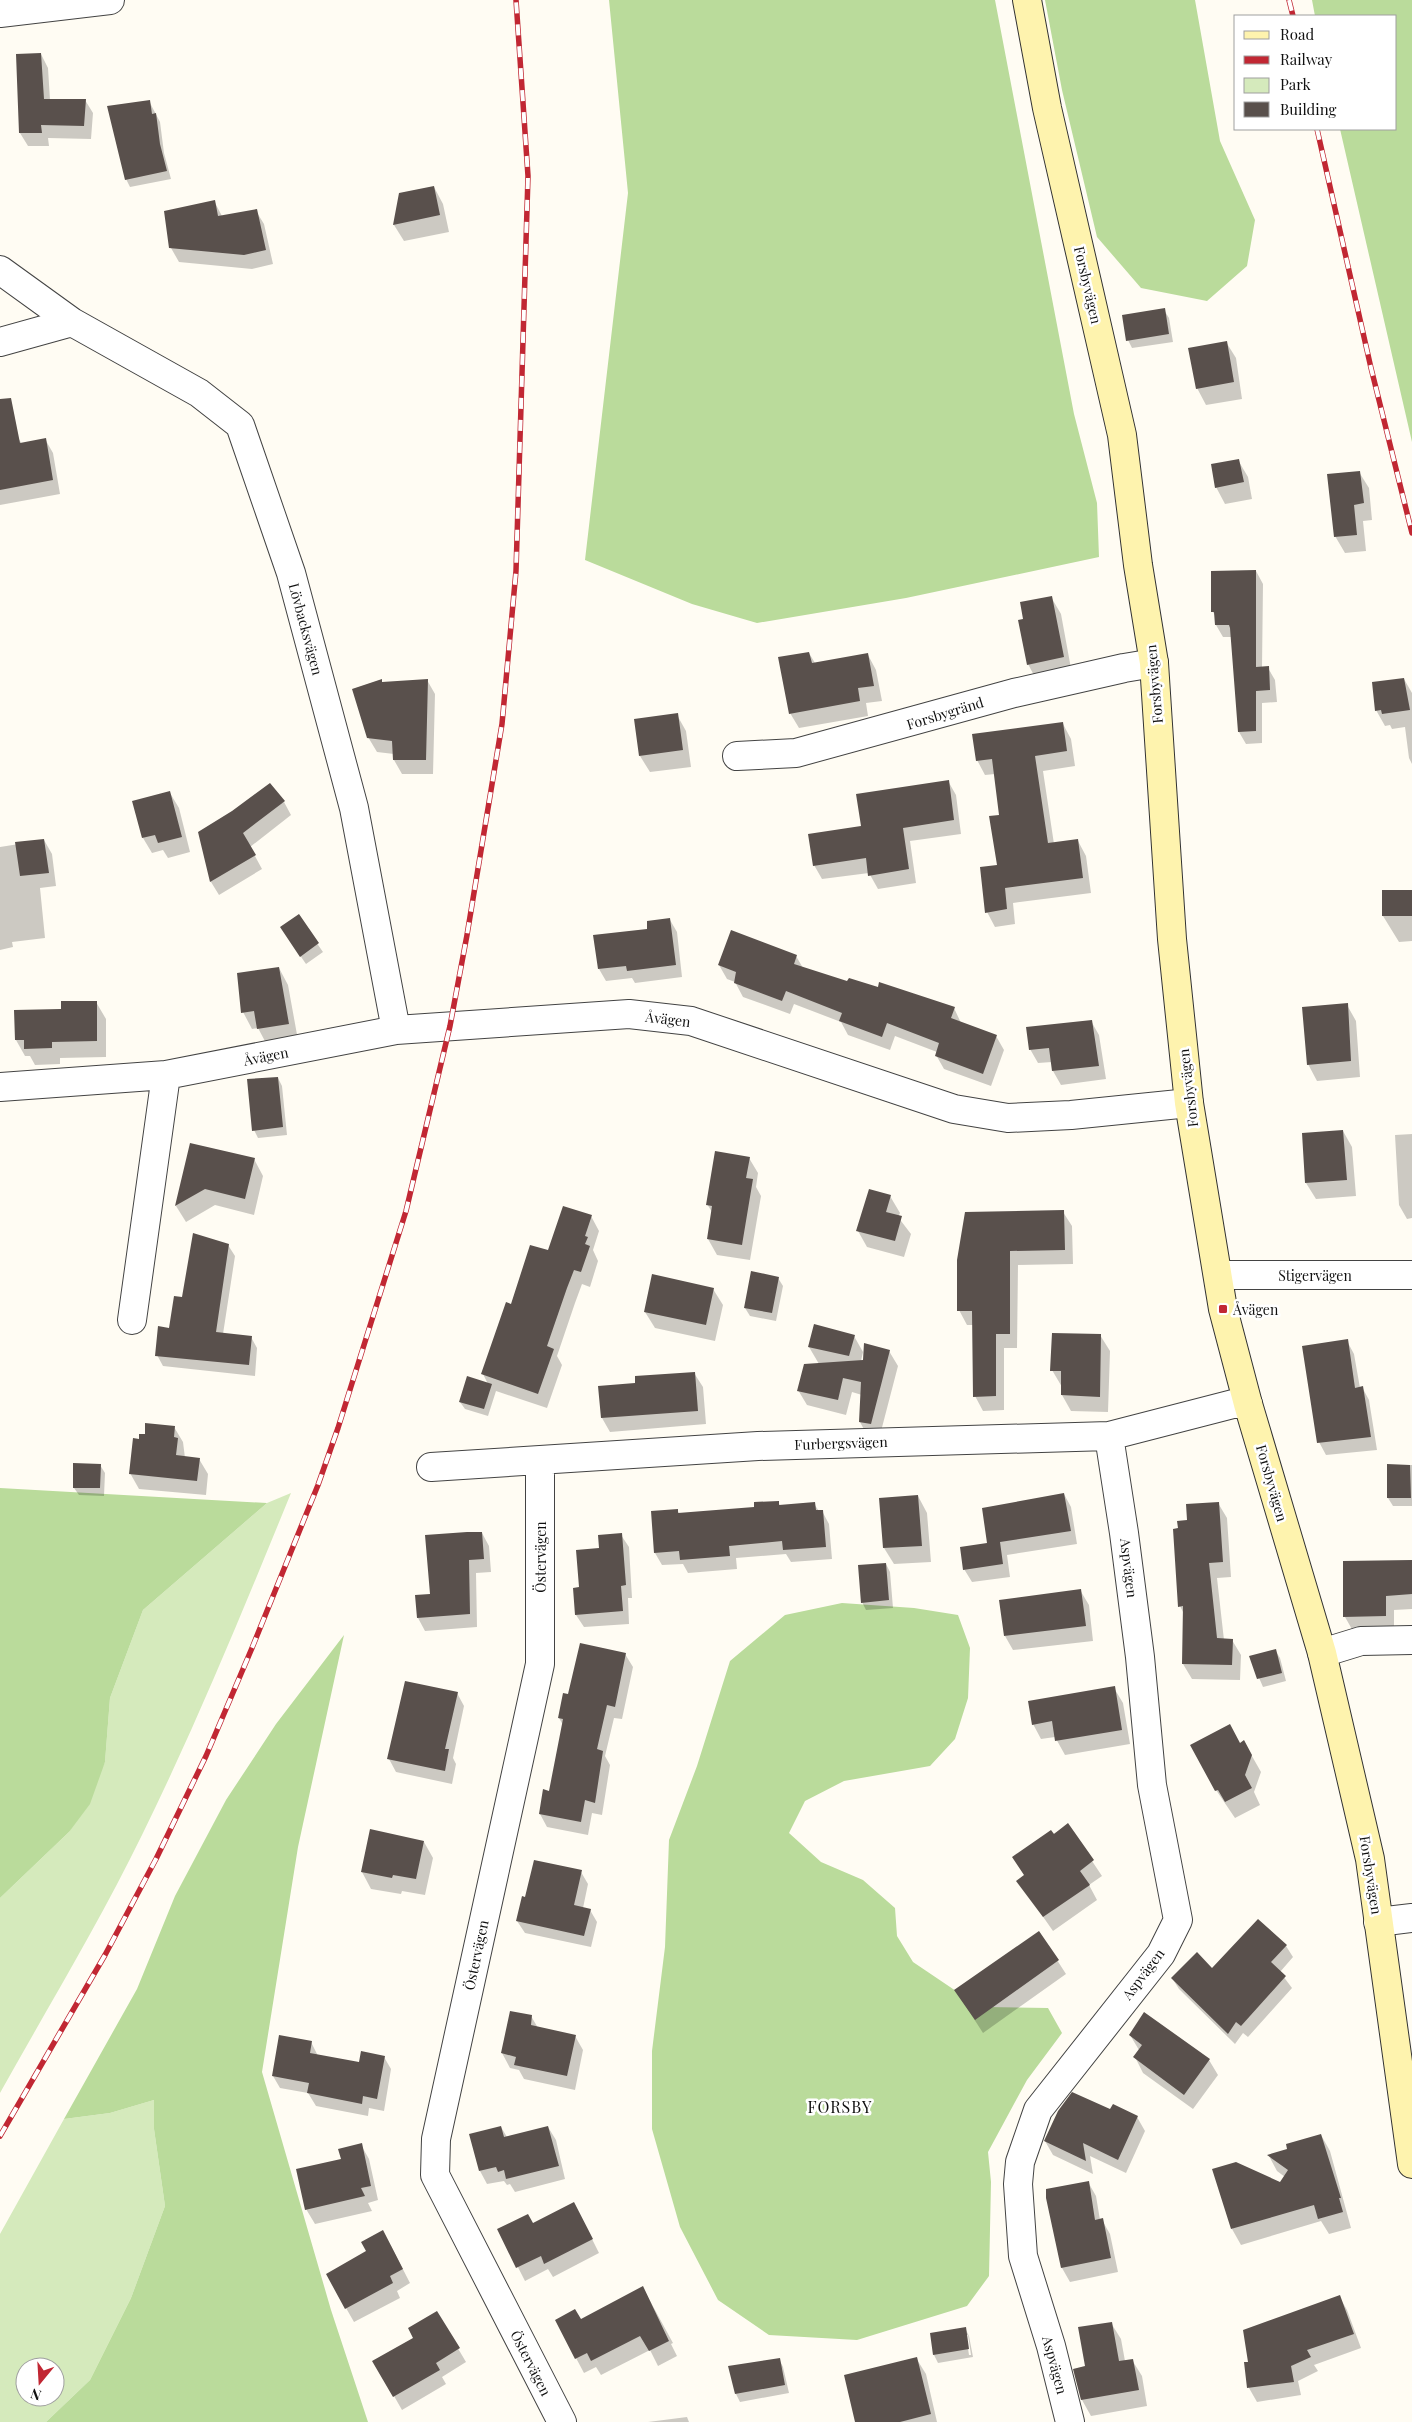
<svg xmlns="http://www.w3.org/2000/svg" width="1412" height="2422" font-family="'Playfair Display',serif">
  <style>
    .green { fill: #d5eabc; fill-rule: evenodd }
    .forest { fill: #badb9b }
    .shadow { fill: #0003; fill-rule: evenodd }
    .building { fill: #59504c }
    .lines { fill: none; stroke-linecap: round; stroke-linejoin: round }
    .street-casing { stroke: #434343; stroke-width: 30 }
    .secondary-casing { stroke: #323232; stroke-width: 30 }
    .street { stroke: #fff; stroke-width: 28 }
    .secondary { stroke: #fef3ae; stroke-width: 28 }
    .rail-casing { stroke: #c12733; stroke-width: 5.5 }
    .rail { stroke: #fff; stroke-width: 4; stroke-dasharray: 11; stroke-linecap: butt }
    .poi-dot { fill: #c12733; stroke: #fff; stroke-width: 2 }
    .labels { text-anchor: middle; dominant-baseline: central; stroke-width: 5; stroke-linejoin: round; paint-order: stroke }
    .street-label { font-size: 14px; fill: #101010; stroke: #fff }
    .poi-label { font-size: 14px; fill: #101010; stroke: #fff; text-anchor: start }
    .quarter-label { font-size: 16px; letter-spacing: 1px; fill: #101010; stroke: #fff }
  </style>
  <rect width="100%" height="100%" fill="#fffcf3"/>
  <path class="green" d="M291,1493c-47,115 -94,230 -149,342 -43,88 -94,172 -142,258v-195l69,-66 36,-70 5,-64 33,-88 124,-107z
    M154,2100v29l11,77 -34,92 -41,82 -44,42h-46v-188l64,-115 46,-6zM25,2367h30v30h-30z"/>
  <path class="forest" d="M609,0h386l79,414 23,89 2,54 -193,41 -149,25 -65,-19 -107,-44 43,-367z
    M1045,0h150l25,141 35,79 -8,46 -40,35 -66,-13 -44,-51 -35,-147z
    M1312,0h100v442l-72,-313h56v-113h-81z
    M0,1488l267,15 -124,107 -33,88 -5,64 -15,42 -21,28 -69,66z
    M842,1603l72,5 44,7 12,33 -2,50 -13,41 -25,27 -86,15 -39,20 -16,32 32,29 42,18 32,28 2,28 16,26 40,27 32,18 63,1 14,25 -35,47 -39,72 3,30 -2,94 -22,30 -110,34 -88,-5 -51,-35 -38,-73 -28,-98v-78l13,-104 4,-107 28,-74 33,-105 55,-46z
    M344,1635l-46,212 -36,225 69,238 37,112h-322l44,-42 41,-82 34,-92 -11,-77v-29l-44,13 -46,6 73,-130 38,-93 51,-96 50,-76z"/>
  <path class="shadow" d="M41,54l7,14 2,32h35l8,13 -2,26 -43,-1 1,8h-21l-8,-13z
    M149,101l11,21 4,31 7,26 -41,8 -4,-8z
    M434,187l9,17 6,28 -45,9 -10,-16 6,-31z
    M214,201l8,15 34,-5 8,13 9,40 -21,5 -73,-7 -8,-14z
    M1164,310l5,8 4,24 -41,6 -4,-8z
    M1226,342l10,16 6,41 -36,6 -9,-17z
    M18,438l4,6 23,-5 8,14 7,41 -60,11v-64z
    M1238,460l10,17 4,22 -27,5 -9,-17z
    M1359,472l10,16 3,32 -9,1 3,30 -21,2 -10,-17z
    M1256,571l7,13 -1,84h6l7,12 2,22 -15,1v40l-16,1 -7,-12 -7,-95h-9l-7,-12v-8l-3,-5z
    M1051,597l10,17 11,60 -35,7 -9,-17 -4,-44z
    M809,653l6,10 53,-8 8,15 6,31 -16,2 2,13 -69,12 -9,-15z
    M1404,679l8,14v71l-3,-6 -4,-31 -13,2 -2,-4 -5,1 -9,-16z
    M427,680l8,14 -2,80h-31l-8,-14v-6l-17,-2 -9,-15 14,-54z
    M677,715l9,16 5,36 -41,5 -10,-16 -5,-36z
    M1063,724l8,15 4,27 -32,5 11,73 24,-3 8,15 5,37 -78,10 2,21 -20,3 -8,-15 11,-46 2,-50 -5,-42 -10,1 -8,-15z
    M948,781l8,14 5,39 -51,7 6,42 -38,6 -9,-16 -47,6 -8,-14 48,-38z
    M170,793l9,15 11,44 -22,6 -5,-8 -11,3 -9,-15z
    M284,802l7,13 -41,32 12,22 -43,26 -8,-13 -12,-50z
    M44,840l8,14 4,32 -16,2 5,50 -33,4 1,5 -13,3v-103z
    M1384,891h28v50l-13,1 -16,-26z
    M298,916l25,36 -17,12 -20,-29z
    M670,920l7,12 5,45 -47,6 -3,-5 -26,3 -7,-12 50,-39z
    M796,956l7,12 45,15 106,25 7,15 35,13 8,14 -13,36 -47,-17 -8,-14 1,-3 -42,-16 -5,14 -42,-15 -7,-13 -47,-18 -4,10 -47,-17 -8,-15 -8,-3 -8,-14z
    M279,968l9,17 10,55 -31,5 -9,-17 -6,1 -9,-17z
    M96,1002l10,17v38l-46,1v6l-25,1 -5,-9h-5l-9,-16 47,-30z
    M1347,1005l9,16 4,56 -43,4 -9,-17z
    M1091,1021l8,14 7,44 -45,6 -8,-14 -1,-9 -14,1 -8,-14z
    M278,1078l4,8 5,49 -29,3 -4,-8z
    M1343,1131l9,16 4,49 -40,3 -10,-16z
    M1412,1134v84l-5,1 -8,-14 -4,-70z
    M191,1145l63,14 9,17 -9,39 -39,-10 -29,17 -10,-16z
    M749,1158l9,15 -2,14 5,9 -11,64 -33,-5 -9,-16 4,-27 -5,-8z
    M890,1196l10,17 -2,4 13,17 -7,23 -37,-10 -9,-16z
    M1063,1212l9,14 1,38 -55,1 -1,83h-13v62l-21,1 -8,-15 -1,-71h-7l-8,-15 -1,-50z
    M591,1216l8,15 -6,19 5,11 -8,26 -8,-3 -7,19 -18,53 5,9 -15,43 -51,-17 -8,25 -23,-7 -5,-7 28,-18 -5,-10 29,-69 37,-53z
    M228,1245l7,11 -12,78 28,3 6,11 -2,28 -92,-10 -6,-11 26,-56z
    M778,1278l5,8 -7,35 -26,-5 -5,-8z
    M713,1289l10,16 -8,36 -60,-13 -10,-16z
    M1100,1335l10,16 -2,61 -37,-1 -9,-16v-8l-10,-17z
    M854,1336l9,16 -2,9 28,-10 9,15 -19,73 -11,-2 -8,-15 2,-27 -10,-3 -6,23 -39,-10 -9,-15 21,-26 -10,-17z
    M1347,1341l7,13 6,34 2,-1 7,13 8,50 -51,5 -7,-13z
    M694,1373l9,14 3,37 -96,8 -8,-14 -2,-31 37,-3z
    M174,1427l9,15 2,16 14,1 9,15 -2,21 -67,-6 -9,-16 10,-33z
    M100,1465l5,8 -1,23 -25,-1 -5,-7z
    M1388,1465h24v41h-19l-5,-8z
    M1064,1494l7,13 6,37 -70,11 3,22 -38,5 -8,-13 25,-25z
    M918,1496l9,17 4,49 -37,2 -10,-16 -4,-49z
    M778,1502l3,5 33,-3 5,7h3l7,13 3,35 -41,3 -5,-8 -50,4 1,11 -49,4 -5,-9 -21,1 -7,-12 22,-43 3,4 76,-6z
    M1218,1503l9,15 4,59 -14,1 7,62h8l9,15 -1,25 -48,-1 -9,-15 1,-50 -4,-8 -1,-76 9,-8z
    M482,1533l7,13 2,26 -15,1 1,54 -52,4 -7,-13 13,-23z
    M621,1535l8,12 3,51h-4l1,26 -45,3 -8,-12 4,-27 20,-39z
    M1412,1561v48l-18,1v20l-41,1 -8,-14z
    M886,1564l4,8 3,36 -27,2 -4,-8z
    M1080,1590l9,15 4,36 -80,9 -8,-14z
    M1275,1650l5,8 6,23 -23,6 -13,-30z
    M625,1654l8,13 -11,52 -8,-1 -9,38 5,9 -8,50 -10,-2 -4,22 -41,-8 -7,-13 10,-22 13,-67 -4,-7 10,-22z
    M1114,1688l9,15 7,41 -65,11 -10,-18 -14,2 -8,-15z
    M457,1693l7,13 -11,52 3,6 -4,20 -56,-12 -7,-13z
    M1244,1742l17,30 -7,20 6,13 -25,13 -19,-28 24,-46z
    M1068,1825l34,51 -13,9 8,15 -44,31 -35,-50 7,-5 -11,-18z
    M424,1842l9,16 -8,37 -23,-4 -1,3 -30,-5 -9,-17z
    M581,1872l7,12 -5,24 7,2 7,12 -6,25 -66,-14 -8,-12 9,-23z
    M1039,1932l27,42 -83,59 -27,-42z
    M1286,1946l7,11 -13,15 12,16 -44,49 -5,-4 -8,11 -56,-55 -7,-11 40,-8z
    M531,2016l7,12 37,8 8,14 -8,40 -51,-11 -5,-9 -9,-2 -8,-15z
    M1130,2035l79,25 9,15 -25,34 -50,-36 -8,-16 4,-7z
    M311,2042l7,14 42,8 24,-7 7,12 -7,42 -15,-3 -1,8 -52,-10 -8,-13 -28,-5 -7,-12z
    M1111,2111l26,6 8,14 -19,42 -36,-17 3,18 -40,-19 -8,-14z
    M501,2127l6,10 41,-10 8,13 9,39 -50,13 -5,-8 -3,1 -3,-4 -17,3 -7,-13z
    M1321,2135l9,16 21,77 -22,6 -8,-13 -80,24 -9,-16 49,-45 4,-7 -8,-6 -8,-15 20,-6z
    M361,2145l8,14 9,41 -10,3 4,8 -57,13 -9,-15 36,-49z
    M1088,2182l8,14 4,24h2l8,14 8,38 -48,10 -8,-14 -15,-70z
    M581,2217l18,36 -46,24 -5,-8 -23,12 -26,-51z
    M391,2246l19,37 -13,8 3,7 -46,24 -8,-14 22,-56z
    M643,2288l30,55 -2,1 6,12 -19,10 -8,-16 -49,25 -5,-8 -12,6 -8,-15 5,-37z
    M1339,2296l8,14 14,38 -47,17 4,6 -20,10 3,14 -44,7 -8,-14v-25z
    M437,2313l29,49 -24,15 4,7 -44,26 -28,-49 40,-23z
    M1111,2323l10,16 4,22 7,-1 10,16 5,30 -56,10 -9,-16 4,-33z
    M965,2328l4,8 4,21 -35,6 -4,-8 -3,-21zM966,2335h2l3,20h-2z
    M916,2358l10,16 11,48h-80z
    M779,2359l4,8 6,26 -49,9 -4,-8 -6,-27z
    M687,2417l2,5h-41z"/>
  <path class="building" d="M41,53l3,46h42l-2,27 -43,-1 1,8h-23l-3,-79z
    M150,100l2,14 4,-1 4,31 7,27 -42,9 -18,-74z
    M434,186l6,29 -47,10 6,-32z
    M215,200l3,16 39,-7 9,41 -22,5 -75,-7 -5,-37z
    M1165,308l4,26 -43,7 -4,-26z
    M1227,341l7,41 -38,7 -8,-41z
    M11,398l9,45 26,-5 7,42 -53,10v-91z
    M1239,459l5,23 -29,6 -4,-24z
    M1360,471l4,32 -10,2 3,30 -23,2 -7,-63z
    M1256,570v97l13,-1 1,24 -14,1v40l-18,1 -8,-104 -1,-3h-14l-1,-13h-3v-41z
    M1052,596l12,61 -37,8 -9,-45 5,-1 -3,-17z
    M809,652l3,11 56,-10 6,33 -16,2 2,13 -71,13 -11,-57z
    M1404,678l6,32 -28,4 -1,-4 -6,1 -3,-29z
    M382,679v3l46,-3 -2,81h-33l-1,-19 -25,-3 -15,-49z
    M678,713l5,37 -44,6 -5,-37z
    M1063,722l4,29 -32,5 13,87 30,-4 5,39 -78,10 2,21 -22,4 -5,-46 17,-2 -8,-49 10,-1 -7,-56 -16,2 -4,-27z
    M949,780l5,40 -51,8 6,41 -41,7 -2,-18 -53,8 -5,-32 53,-8 -5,-32z
    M270,783l15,18 -42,32 13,22 -46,27 -12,-50 34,-21z
    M170,791l12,46 -24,6 -3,-8 -13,3 -10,-37z
    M44,839l5,34 -29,3 -5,-34z
    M1382,890h30v26h-30z
    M299,914l20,29 -19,14 -20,-30z
    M670,918l6,47 -49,6 -1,-5 -28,3 -5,-34 54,-6v-8z
    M731,930l66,25 -3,9 53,17 2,-3 29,9 1,-5 76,25 -4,11 46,17 -14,39 -48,-18 4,-13 -52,-20 -5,14 -43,-16 3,-8 -56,-22 -4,10 -48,-18 2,-11 -18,-7z
    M279,967l10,57 -32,5 -3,-18 -13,2 -4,-40z
    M61,1001h36v40l-45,1v6l-28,1v-9h-9l-1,-30 47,-1z
    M1348,1003l3,58 -44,4 -5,-58z
    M1092,1020l7,46 -47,5 -3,-23 -20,2 -3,-23z
    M278,1077l5,50 -31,4 -5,-52z
    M1343,1130l4,50 -42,3 -3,-50z
    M190,1143l65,15 -10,41 -40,-10 -30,17z
    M715,1151l35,6 -4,21 7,1 -11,66 -35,-6 5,-33 -6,-1z
    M869,1189l22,6 -5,17 16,4 -7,25 -39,-10z
    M563,1206l29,9 -7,21 3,1 -3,7 5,2 -9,26 -7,-2 -7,18 -20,58 7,3 -16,45 -57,-20 25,-72 5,2 19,-59 18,5z
    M1064,1210l1,40 -55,1v83h-14v62l-23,1 -1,-86h-15v-51l8,-48z
    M193,1233l36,11 -13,88 36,4 -3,29 -94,-9 3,-30 11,2 5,-32 8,1z
    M751,1271l28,6 -7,36 -28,-5z
    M652,1274l62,14 -8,37 -62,-13z
    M814,1324l41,11 -6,21 -41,-9z
    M1052,1333l49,1 -1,63 -39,-2v-24h-11z
    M1348,1339l7,49 8,-2 8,51 -54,6 -15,-97z
    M864,1343l26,7 -19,74 -12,-2 2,-40 -18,-4 -5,22 -41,-9 7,-27 59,-4z
    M695,1372l3,39 -97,7 -3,-32 37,-3v-7z
    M467,1376l25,8 -8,25 -25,-7z
    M145,1423l30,3 -1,11 4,1 -2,17 24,3 -3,23 -68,-7 4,-36 6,1v-5h6z
    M73,1463l28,1 -1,24h-27z
    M1387,1464l23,1 1,33h-24z
    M1064,1493l7,38 -71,11 3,22 -40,6 -3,-23 27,-4 -5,-35z
    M918,1495l4,51 -39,2 -4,-50z
    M779,1501v4l36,-3 1,8h7l3,37 -43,3 -1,-9 -53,5 1,10 -50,4 -1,-9 -25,2 -3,-42 27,-2v4l76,-6v-5z
    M1219,1502l4,60 -14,1 8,75 16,1 -1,26 -50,-1 1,-58 -5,1 -5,-78 5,-1 -1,-7 10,-1 -1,-16z
    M467,1532h15l2,27 -15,1 1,54 -53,4 -2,-23 15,-1 -5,-59z
    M622,1533l4,52 -5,1 2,25 -48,4 -2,-27 6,-1 -3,-37 23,-2 -1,-13z
    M1412,1560v34l-26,2v20l-43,1v-56z
    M886,1563l3,37 -28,3 -3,-38z
    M1081,1589l5,37 -82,10 -5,-36z
    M580,1643l46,10 -11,54 -8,-2 -10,44 6,2 -8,52 -10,-3 -4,22 -42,-8 4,-25 6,2 14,-72 -5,-1 5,-25 5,1z
    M1276,1649l6,24 -25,6 -8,-23z
    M405,1681l53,11 -13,57h4l-4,22 -58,-12z
    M1115,1686l7,44 -67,11 -3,-20 -20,4 -4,-24z
    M1230,1724l10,19 4,-3 8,15 -7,20 7,13 -27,14 -7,-12 -3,1 -25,-46z
    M1068,1823l26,37 -14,11 10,14 -47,32 -27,-36 8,-6 -12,-18 39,-27 3,4z
    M370,1829l54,12 -8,38 -23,-4 -1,3 -31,-6z
    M534,1860l48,10 -8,35 17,4 -7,27 -68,-15 6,-25 3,1z
    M1258,1919l29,26 -16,17 15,14 -45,50 -5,-4 -8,12 -57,-56 26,-26 15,16z
    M1039,1931l20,29 -84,60 -21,-30z
    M510,2011l22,4 -1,10 45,10 -9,41 -53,-11 2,-8 -15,-4z
    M1144,2012l66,47 -26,36 -51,-38 9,-12 -13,-10z
    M279,2035l33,6 -2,12 49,9 2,-11 24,5 -8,43 -14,-3 -1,8 -55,-11 2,-10 -37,-7z
    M1072,2092l38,17 3,-5 25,12 -20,44 -35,-17 3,18 -42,-20 14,-30z
    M501,2126l3,11 44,-11 11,40 -53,13 -2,-9 -6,2 -2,-5 -17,4 -10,-37z
    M1321,2134l20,64h-2l4,14 -25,7 -4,-14 -83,24 -19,-60 24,-7 44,20 8,-12 -21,-15 20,-6 -1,-5z
    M362,2143l9,43 -10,2 4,8 -60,14 -9,-41 45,-10 -3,-10z
    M1089,2181l6,39 8,-2 8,40 -50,10 -15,-70v-9z
    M574,2202l19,37 -49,25 -3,-8 -25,12 -19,-39 31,-15 5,9z
    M383,2230l20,39 -13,7 3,7 -48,26 -19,-35 40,-23 -5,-9z
    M643,2286l26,55 -20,10 -9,-15 -49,25 -4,-8 -12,6 -20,-39 20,-11 6,10z
    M1340,2295l14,39 -47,16 4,7 -20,9 3,16 -47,6 -3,-26h4l-5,-32z
    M437,2311l23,37 -24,15 4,7 -47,27 -21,-36 41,-23 -5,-10z
    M1112,2322l7,39 14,-2 6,31 -58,10 -8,-31 12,-3 -7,-39z
    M966,2327l3,22 -36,6 -3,-22z
    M917,2357l14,57 -31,8h-45l-11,-47z
    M780,2358l5,27 -50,9 -7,-28z"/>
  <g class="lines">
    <defs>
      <path id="street" d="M0,13l110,-13
        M0,270l72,52 127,71 41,32 51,148 63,235 42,222
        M0,342l72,-20
        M737,756l59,-3 218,-60 110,-25 30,-5
        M0,1087l166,-12 230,-45 233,-16 62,7 263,88 54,9 63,-3 118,-12
        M1218,1275h194
        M132,1320l34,-245
        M540,1461v203l-104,475 -1,36 127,247
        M431,1467l327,-21 351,-10 124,-32h15
        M1322,1653l39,-12 51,-1
        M1378,1922l34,-4
        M1070,2422l-19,-76 -28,-90 -5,-72 2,-22 18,-52 123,-156 17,-34 -26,-135 -12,-128 -16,-124 -15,-97"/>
      <path id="secondary" d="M1027,0l20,108 75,327 16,130 16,98 18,276 17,164 34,206 25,95 74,249 48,206 42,305"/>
    </defs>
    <use href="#street" class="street-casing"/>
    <use href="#secondary" class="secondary-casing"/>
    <use href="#street" class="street"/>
    <use href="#secondary" class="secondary"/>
    <defs>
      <path id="rail" d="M1289,0l4,16
        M1317,129l54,239 41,165
        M0,2136l105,-181 51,-96 50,-103 46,-108 66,-163 20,-57 68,-217 44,-185 17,-91 35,-211 14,-153 12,-395 -12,-176"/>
    </defs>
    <use href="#rail" class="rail-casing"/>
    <use href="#rail" class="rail"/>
  </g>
  <rect class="poi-dot" x="1218" y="1304" width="10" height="10" rx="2.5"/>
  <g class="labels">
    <g class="street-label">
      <text transform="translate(1088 285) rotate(77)">Forsbyvägen</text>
      <text transform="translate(306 629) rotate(75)">Lövbacksvägen</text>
      <text transform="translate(1154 684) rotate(-95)">Forsbyvägen</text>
      <text transform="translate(945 713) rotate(-17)">Forsbygränd</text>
      <text transform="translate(668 1019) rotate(7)">Åvägen</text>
      <text transform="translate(266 1056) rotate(-11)">Åvägen</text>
      <text transform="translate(1188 1088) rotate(-97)">Forsbyvägen</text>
      <text x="1315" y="1275">Stigervägen</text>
      <text transform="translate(841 1443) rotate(-2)">Furbergsvägen</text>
      <text transform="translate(1272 1483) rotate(74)">Forsbyvägen</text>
      <text transform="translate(540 1557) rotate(-90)">Östervägen</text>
      <text transform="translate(1129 1568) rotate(83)">Aspvägen</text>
      <text transform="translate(1371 1875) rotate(81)">Forsbyvägen</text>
      <text transform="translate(476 1955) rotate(-78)">Östervägen</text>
      <text transform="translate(1143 1974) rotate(-53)">Aspvägen</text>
      <text transform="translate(531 2363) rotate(63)">Östervägen</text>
      <text transform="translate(1055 2365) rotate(75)">Aspvägen</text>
    </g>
    <g class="poi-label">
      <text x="1233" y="1309">Åvägen</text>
    </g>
    <g class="quarter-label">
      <text x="840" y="2106">FORSBY</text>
    </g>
  </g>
  <rect x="1234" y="15" width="162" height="115" fill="#ffffff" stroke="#9f9f9f"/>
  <rect x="1244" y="31" width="25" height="8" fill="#fef3ae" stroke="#9f9f9f"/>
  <text x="1280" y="40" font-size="15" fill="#101010">Road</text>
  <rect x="1244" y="56" width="25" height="8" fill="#c12733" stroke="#9f9f9f"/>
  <text x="1280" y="65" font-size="15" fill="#101010">Railway</text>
  <rect x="1244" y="78" width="25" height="15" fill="#d5eabc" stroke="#9f9f9f"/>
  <text x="1280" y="90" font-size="15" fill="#101010">Park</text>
  <rect x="1244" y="102" width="25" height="15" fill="#59504c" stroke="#9f9f9f"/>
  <text x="1280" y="115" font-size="15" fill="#101010">Building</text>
  <g transform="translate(40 2382) rotate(198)"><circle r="24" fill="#ffffff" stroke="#9f9f9f"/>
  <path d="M0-4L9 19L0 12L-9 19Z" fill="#c12733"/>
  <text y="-8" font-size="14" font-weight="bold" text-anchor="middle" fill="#101010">N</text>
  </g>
</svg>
